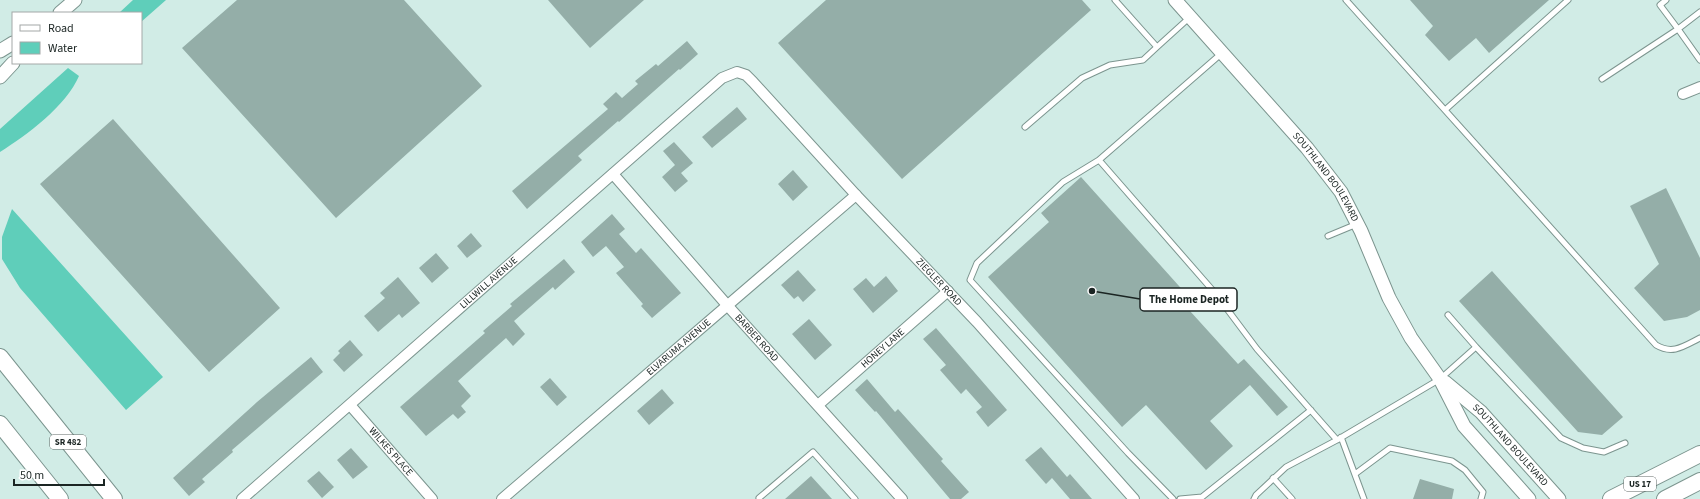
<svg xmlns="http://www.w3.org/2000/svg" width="1700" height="499" font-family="'Source Sans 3',sans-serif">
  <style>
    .water { fill: #5fceba }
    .building { fill: #94aea8 }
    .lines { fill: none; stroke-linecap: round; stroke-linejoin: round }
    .service-casing { stroke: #7c958f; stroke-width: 7 }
    .minor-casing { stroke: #7c958f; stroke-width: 12 }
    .tertiary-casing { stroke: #7c958f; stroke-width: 15 }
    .primary-casing { stroke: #7c958f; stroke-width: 18 }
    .service { stroke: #fff; stroke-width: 5 }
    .minor { stroke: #fff; stroke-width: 10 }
    .tertiary { stroke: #fff; stroke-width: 13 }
    .primary { stroke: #fff; stroke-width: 16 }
    .labels { text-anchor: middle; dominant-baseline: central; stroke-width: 3; stroke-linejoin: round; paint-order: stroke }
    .shield { fill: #fff; stroke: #5f6665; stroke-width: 1 }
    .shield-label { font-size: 9px; font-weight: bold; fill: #1b2523 }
    .street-label { font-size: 10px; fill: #1b2523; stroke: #fff }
    .leader { fill: none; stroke: #1b2523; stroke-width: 1.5 }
    .callout-dot { fill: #1b2523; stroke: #fff; stroke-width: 1.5 }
    .callout { fill: #fff; stroke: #1b2523; stroke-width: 1.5 }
    .callout-label { font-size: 11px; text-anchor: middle; font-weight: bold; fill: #1b2523 }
  </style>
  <rect width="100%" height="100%" fill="#d1ece6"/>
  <path class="water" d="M133,0h33l-25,22v-9h-22z
    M68,68l11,8c-13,30 -52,59 -79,76v-23z
    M12,209l151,168 -37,33 -106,-122 -18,-29v-22z"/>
  <path class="building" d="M237,0h167l78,86 -146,132 -154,-170z
    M548,0h96l-54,48z
    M826,0h256l9,10 -189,169 -124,-136z
    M1410,0h139l-60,53 -13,-15 -27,23 -24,-26 8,-9z
    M687,41l11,13 -18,16 -1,-1 -60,53 -1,-1 -40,35 4,4 -55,49 -15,-18 96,-82 -5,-5 13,-12 6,6 16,-14 -3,-3 21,-17 2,2z
    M737,107l10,12 -35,29 -10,-11z
    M113,119l167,189 -71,64 -169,-188z
    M674,142l19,21 -12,10 7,8 -13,11 -13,-15 13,-12 -12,-14z
    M793,170l15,17 -15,14 -15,-17z
    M1081,177l116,129 -7,5 48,53 6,-5 44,48 -11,9 -27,-31 -40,36 23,25 -27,24 -60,-65 -24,22 -134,-150 61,-55 -8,-9z
    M1666,188l34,70v52l-13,7 -23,4 -30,-33 25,-24 -29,-58z
    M612,214l13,15 -6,5 17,19 5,-5 40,45 -29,25 -11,-12 2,-2 -27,-31 8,-6 -18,-21 -13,11 -12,-15z
    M471,233l11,13 -15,12 -10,-12z
    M436,253l13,15 -17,15 -13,-15z
    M564,259l11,13 -20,18 -2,-3 -39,34 11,13 -12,12 -7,-8 -48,43 13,15 -10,10 5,6 -8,7 -5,-5 -27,22 -26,-29 85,-74 -2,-2 29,-25 -2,-2z
    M798,270l18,20 -13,12 -5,-6 -4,3 -13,-14z
    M1492,271l131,146 -21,18 -24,-3 -119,-131z
    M886,276l12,15 -25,22 -20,-24 13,-11 8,9z
    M398,277l22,26 -18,15 -3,-4 -21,18 -14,-16 21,-18 -5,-5z
    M809,319l23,26 -17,15 -23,-26z
    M936,328l71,82 -19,17 -12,-15 6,-5 -16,-18 -5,5 -21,-24 6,-5 -23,-26z
    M350,340l13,15 -19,17 -11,-12 7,-7 -2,-2z
    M311,357l12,15 -91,78 1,2 -31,27 3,3 -16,14 -16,-18 84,-76z
    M550,378l17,19 -10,9 -17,-19z
    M867,379l28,33 3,-3 45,50 -2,2 28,31 -8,7h-11l-74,-88 -1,1 -20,-22z
    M662,389l12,14 -25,22 -12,-14z
    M1041,447l26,30 3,-3 22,25h-22l-18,-21 -6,6 -21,-24z
    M351,448l17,19 -15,12 -16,-19z
    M319,471l15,16 -12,11 -15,-17z
    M811,476l21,23h-47z
    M1420,479l34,10 -2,10h-39z"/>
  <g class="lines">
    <defs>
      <path id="service" d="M1115,0l42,47 32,-29
        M1346,0l310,345c17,10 28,1 44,-7
        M1666,0l-6,5 18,24 22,-17
        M1222,53l-123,107 116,133 42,56 80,91
        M1602,79l76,-50 22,31
        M1445,110l123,-110
        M1025,127l57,-49 28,-13 33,-5 14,-13
        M1099,160l-36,22 -86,81 -7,17 158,173 45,46
        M1328,236l29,-12
        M1448,315l28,32
        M1341,437l23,62
        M1355,474l35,-26 62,13 13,9 18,22 -2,7
        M1273,478l19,21
        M759,498l54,-46 42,47
        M1180,499l22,-2 109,-87
        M1254,499l2,-4 30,-28 51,-27 103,-61 36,-32 85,91 22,10 21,4 21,-9"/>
      <g id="minor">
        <path d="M1683,94l17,-7"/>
        <path id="s1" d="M613,174l114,131 175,194"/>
        <path id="s2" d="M350,405l82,94"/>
        <path id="s3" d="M818,405l130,-114"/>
        <path id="s4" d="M242,499l480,-421 15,-6 9,3 7,7 103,113 121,127 157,177"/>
        <path id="s5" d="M502,499l354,-304"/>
      </g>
      <g id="tertiary">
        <path id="s6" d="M1175,0l132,148 34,44 20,39 28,67 22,40 29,41 24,47 65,73"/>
        <path d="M60,13l15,-13"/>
        <path d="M0,51l13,-8"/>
        <path d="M0,77l13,-14"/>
        <path id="s7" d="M1445,382l36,30 78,87"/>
      </g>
      <path id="primary" d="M0,357l114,142
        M0,424l60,75
        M1611,499l89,-45
        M1665,499l35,-18"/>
    </defs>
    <use href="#service" class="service-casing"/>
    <use href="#minor" class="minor-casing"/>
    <use href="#tertiary" class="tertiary-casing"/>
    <use href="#primary" class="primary-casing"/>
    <use href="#service" class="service"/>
    <use href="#minor" class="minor"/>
    <use href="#tertiary" class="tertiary"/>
    <use href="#primary" class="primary"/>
  </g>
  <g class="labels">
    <g class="shield">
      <rect x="50" y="435" width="36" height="14" rx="3"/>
      <rect x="1624" y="477" width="32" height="14" rx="3"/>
    </g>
    <g class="shield-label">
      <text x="68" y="442">SR 482</text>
      <text x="1640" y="484">US 17</text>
    </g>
    <g class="street-label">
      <text stroke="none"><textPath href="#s6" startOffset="233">SOUTHLAND BOULEVARD</textPath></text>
      <text stroke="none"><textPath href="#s4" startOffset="947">ZIEGLER ROAD</textPath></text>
      <text stroke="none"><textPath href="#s4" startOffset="328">LILLWILL AVENUE</textPath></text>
      <text stroke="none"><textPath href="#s1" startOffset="218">BARBER ROAD</textPath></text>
      <text stroke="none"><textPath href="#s5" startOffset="233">ELVARUMA AVENUE</textPath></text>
      <text stroke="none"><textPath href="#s3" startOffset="86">HONEY LANE</textPath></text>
      <text stroke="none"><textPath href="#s7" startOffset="91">SOUTHLAND BOULEVARD</textPath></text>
      <text stroke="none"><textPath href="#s2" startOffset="62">WILKES PLACE</textPath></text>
    </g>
  </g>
  <path class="leader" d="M1092 291L1140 299"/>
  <circle class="callout-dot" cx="1092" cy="291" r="4"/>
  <rect class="callout" x="1140" y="288" width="97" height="23" rx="4"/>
  <g class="callout-label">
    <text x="1189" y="303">The Home Depot</text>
  </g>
  <rect x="12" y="12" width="130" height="52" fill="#ffffff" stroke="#a4a8a7"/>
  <rect x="20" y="25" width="20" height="6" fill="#ffffff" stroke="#a4a8a7"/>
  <text x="48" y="32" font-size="12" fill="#1b2523">Road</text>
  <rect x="20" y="42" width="20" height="12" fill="#5fceba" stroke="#a4a8a7"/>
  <text x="48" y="52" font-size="12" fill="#1b2523">Water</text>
  <path d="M14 479v6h90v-6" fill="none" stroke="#1b2523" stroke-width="2"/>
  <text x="20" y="479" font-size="12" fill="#1b2523" stroke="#ffffff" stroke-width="3" paint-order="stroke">50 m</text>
</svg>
